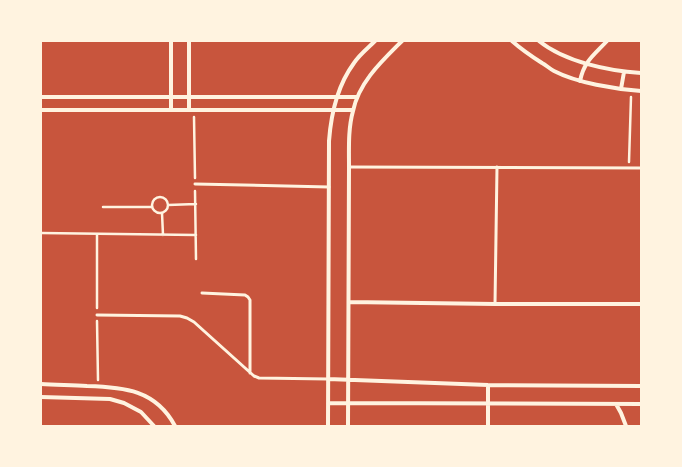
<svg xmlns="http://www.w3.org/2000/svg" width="682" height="467" font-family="'Asap Condensed',sans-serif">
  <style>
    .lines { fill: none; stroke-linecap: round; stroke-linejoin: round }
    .path { stroke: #fff3e0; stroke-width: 2.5 }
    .service { stroke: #fff3e0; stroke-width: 3 }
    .minor { stroke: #fff3e0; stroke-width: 4 }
  </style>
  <rect width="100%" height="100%" fill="#c8553d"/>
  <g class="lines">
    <path class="path" d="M194,117l1,61
      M629,162l2,-65
      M195,191l1,68
      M152 205a8 8 0 1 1 16 0a8 8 0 1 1-16 0Z
      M168,205l28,-1
      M103,207h48
      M162,213l1,22
      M41,233l155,2
      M97,235v73
      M97,321l1,59"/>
    <path class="service" d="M349,167l292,1
      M195,184l134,3
      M202,293l43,2 3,2 2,3v73
      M495,304l2,-137
      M97,315l83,1 7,2 7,4 60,54 5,2 69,1"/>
    <path class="minor" d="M171,41v69
      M189,41v69
      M512,41c9,8 19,15 30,22 4,2 8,6 12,8 23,12 61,18 87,20
      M539,41c26,21 70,30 102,32
      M580,81c4,-20 14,-26 27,-40
      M621,89l3,-17
      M41,97h316
      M41,110h312
      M349,302l146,2h146
      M328,379l160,6 153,1
      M41,384c15,1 31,1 46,2 37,1 69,4 88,40
      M41,397l69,2 14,4 17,9 13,14
      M328,403l313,1
      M616,404l5,9 5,13
      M328,426l1,-285c2,-27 8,-55 25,-78 5,-8 14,-15 21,-22
      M348,426l1,-259c0,-19 -1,-38 4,-56 6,-29 29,-50 49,-70
      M488,426v-41"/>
  </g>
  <rect width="682" height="467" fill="none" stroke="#fff3e0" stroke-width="84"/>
</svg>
